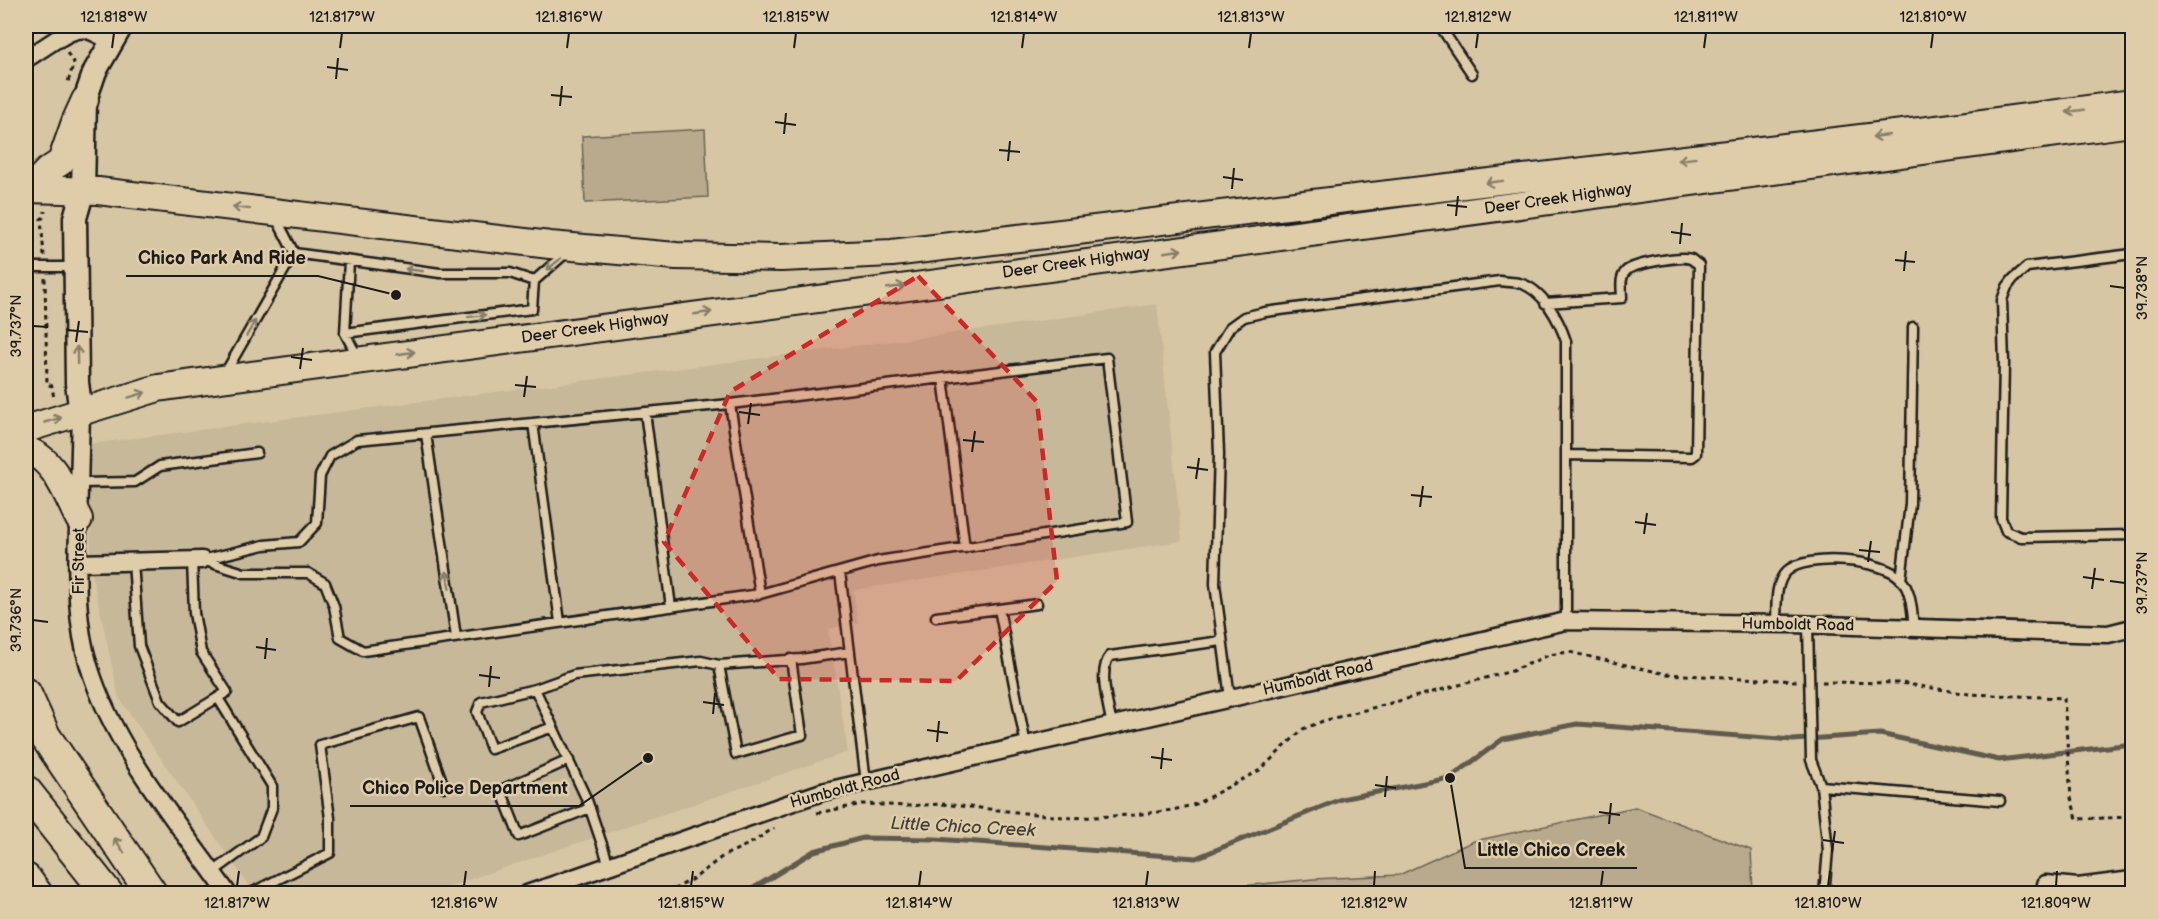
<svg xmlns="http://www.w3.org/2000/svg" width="2158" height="919" font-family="'Balsamiq Sans',sans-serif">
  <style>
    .built { fill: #c7b899 }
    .green { fill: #b9aa8d; stroke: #6a6354; stroke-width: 1.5 }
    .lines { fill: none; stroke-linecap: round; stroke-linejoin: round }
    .stream { stroke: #5f5a4d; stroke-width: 5 }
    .lane-casing { stroke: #1c1c1c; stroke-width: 13 }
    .street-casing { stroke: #1c1c1c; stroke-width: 21 }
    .secondary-casing { stroke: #1c1c1c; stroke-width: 27 }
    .primary-casing { stroke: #1c1c1c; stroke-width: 30 }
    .highway-casing { stroke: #1c1c1c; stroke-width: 34 }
    .path { stroke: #1c1c1c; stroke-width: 3; stroke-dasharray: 4.5 4.5; stroke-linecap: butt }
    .lane { stroke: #dfcdaa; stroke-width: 8 }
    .street { stroke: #dfcdaa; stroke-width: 16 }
    .secondary { stroke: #dfcdaa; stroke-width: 22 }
    .primary { stroke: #dfcdaa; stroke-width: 26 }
    .highway { stroke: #dfcdaa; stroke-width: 30 }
    .oneway { stroke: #877d6a }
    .marked { fill: #cd2727; fill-opacity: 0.2; stroke: #cd2727; stroke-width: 4.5; stroke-dasharray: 12 8; stroke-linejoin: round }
    .ticks { fill: none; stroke: #1c1c1c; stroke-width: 2 }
    .labels { text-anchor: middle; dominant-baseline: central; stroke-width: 5; stroke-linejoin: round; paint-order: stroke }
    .street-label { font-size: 16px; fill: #1c1c1c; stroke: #dfcdaa }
    .water-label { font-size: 18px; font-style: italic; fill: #434039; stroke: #dfcdaa }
    .leader { fill: none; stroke: #1c1c1c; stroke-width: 2 }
    .callout-dot { fill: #1c1c1c; stroke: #dfcdaa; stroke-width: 2 }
    .callout-label { font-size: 18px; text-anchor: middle; font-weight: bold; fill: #1c1c1c; stroke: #dfcdaa; stroke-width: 5; stroke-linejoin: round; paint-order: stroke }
    .neatline { fill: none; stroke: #1c1c1c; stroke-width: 2 }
    .ticks-label { font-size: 15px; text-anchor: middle; fill: #1c1c1c }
  </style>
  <rect width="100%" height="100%" fill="#d7c6a4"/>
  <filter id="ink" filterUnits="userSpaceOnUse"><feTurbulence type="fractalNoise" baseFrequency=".0167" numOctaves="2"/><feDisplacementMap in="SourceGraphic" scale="12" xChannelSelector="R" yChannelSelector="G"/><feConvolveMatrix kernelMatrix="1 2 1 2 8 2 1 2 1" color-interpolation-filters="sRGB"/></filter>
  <g filter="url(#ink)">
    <path class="built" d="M1157,304l25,237 -329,49 5,33 -30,6 20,123 -419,141h-175l-135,-195 -28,-129 -2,-125 852,-109z"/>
    <path class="green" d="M705,129l3,68 -123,6 -3,-67z
      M1635,807l116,43 2,43h-581l141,-14 86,-4 75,-34z"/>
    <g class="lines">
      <path class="stream" d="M744,894l70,-43 49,-13 73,1 260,19 145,-59 109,-21 53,-39 74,-15 216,16 87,-6 119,26 133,-16"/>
      <defs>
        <path id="lane" d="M1440,26l32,48
          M275,216l19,37
          M294,253l146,20h70l24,8
          M2132,254l-105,13 -14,12 -6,8 -5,13 2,63 -3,155 5,13 15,6 111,-2
          M349,261l-4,72 187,-24 2,-28 33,-29
          M26,267h49
          M1545,303l77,-5c0,-9 -3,-20 4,-27 6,-7 56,-16 65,-12 3,2 5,4 8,6l-3,189 -4,3 -125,-2
          M345,333l12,23
          M224,375l70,-122
          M943,378l22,170
          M730,404l30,190 -397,57 -23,-13 -6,-32 -9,-23 -17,-10h-64l-42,-13 62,-15 35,-3 18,-19 3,-47 10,-20 27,-16z
          M730,404l377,-46 20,164 -249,39 -118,33
          M645,412l26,195
          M533,423l27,199
          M426,434l30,203
          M79,483l56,-1 25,-16 97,-13
          M133,562l6,84 21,55 18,21 49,-30 -26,-40 -7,-39 -2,-53
          M840,572l26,210
          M1901,580l9,-76 3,-177
          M999,609l38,-5
          M936,617l63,-8 27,136
          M1776,624c1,-17 -2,-41 11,-53 19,-18 97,-12 114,8 11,14 11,33 13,49
          M1808,624l3,136 10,26 179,15
          M719,665l82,-6 49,-7
          M535,689l39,-14 127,-14 18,4 17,89 66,-19 -11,-76
          M1230,698l-15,-114 4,-130 -4,-102 15,-25 14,-10 21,-5 235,-31c6,1 13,1 19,2 24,6 40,37 47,58v280
          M1112,726c-3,-19 -15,-55 -2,-70l112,-15
          M553,727l-62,22 -14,-37 4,-10 54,-13 52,111 22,65
          M569,760l-68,30 18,46 71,-28
          M1821,786l7,64 -4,44
          M213,872l48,-35 11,-29v-22l-54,-88
          M249,894l81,-41v-35l-10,-73 99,-28 25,70"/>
        <path id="street" d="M58,39c23,-15 30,-11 52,2
          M26,59l40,-26
          M81,413c-1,38 -2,75 -3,113 -1,47 -3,95 11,140 25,83 89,157 139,228
          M78,563l124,-3
          M2046,884l32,3 54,-7
          M527,894l295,-102 744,-171 226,3 316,10 24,-6"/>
        <path id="secondary" d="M81,413l-4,-30 -2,-165 8,-28 2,-90 10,-29 26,-45"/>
        <path id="primary" d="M31,188l16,-17 14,-9 14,-40 10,-22
          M26,189l72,2 452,54 126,11 105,2 111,-5 1053,-125 187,-25
          M26,429l132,-41 63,-9 1911,-256
          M26,450c29,9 40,44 53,69"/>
        <path id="highway" d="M26,694l19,42 107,158
          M26,791l82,103
          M26,879l11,15"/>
      </defs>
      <use href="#lane" class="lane-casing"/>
      <use href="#street" class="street-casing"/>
      <use href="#secondary" class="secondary-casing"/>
      <use href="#primary" class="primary-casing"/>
      <use href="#highway" class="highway-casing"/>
      <path class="path" d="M67,53l7,9 -6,20
        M44,256l-3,-37 3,-2 1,-6
        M45,278l2,106 5,2 2,13
        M1822,682l79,1 68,11 95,4 7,100 6,21 55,-2
        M817,813l46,-9 45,2 34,-2 130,14 61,-3 40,-5 23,-6 64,-34 43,-41 20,-8 189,-50 37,-16 20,-3 97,22 132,7
        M666,894l30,-17 27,-21 30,-14 21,-14"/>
      <use href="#lane" class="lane"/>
      <use href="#street" class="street"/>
      <use href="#secondary" class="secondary"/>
      <use href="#primary" class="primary"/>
      <use href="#highway" class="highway"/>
    </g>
    <defs><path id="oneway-shaft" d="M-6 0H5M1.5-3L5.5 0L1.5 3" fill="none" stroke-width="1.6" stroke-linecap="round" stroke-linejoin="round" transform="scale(1.5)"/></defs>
    <g class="oneway">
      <use href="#oneway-shaft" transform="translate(2075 111) rotate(172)"/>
      <use href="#oneway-shaft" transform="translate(1881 136) rotate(173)"/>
      <use href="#oneway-shaft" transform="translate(1687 159) rotate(173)"/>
      <use href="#oneway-shaft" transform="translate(1494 182) rotate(173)"/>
      <use href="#oneway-shaft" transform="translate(241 208) rotate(-173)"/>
      <use href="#oneway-shaft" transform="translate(1173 251) rotate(-8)"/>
      <use href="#oneway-shaft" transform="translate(554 264) rotate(140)"/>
      <use href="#oneway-shaft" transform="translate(414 270) rotate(-172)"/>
      <use href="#oneway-shaft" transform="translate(896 287) rotate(-8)"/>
      <use href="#oneway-shaft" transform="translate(703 313) rotate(-8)"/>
      <use href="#oneway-shaft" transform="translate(477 316) rotate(-7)"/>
      <use href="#oneway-shaft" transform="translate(251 328) rotate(-60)"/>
      <use href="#oneway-shaft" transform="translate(406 353) rotate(-8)"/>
      <use href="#oneway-shaft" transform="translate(77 355) rotate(-91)"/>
      <use href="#oneway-shaft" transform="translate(137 395) rotate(-17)"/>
      <use href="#oneway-shaft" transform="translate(53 420) rotate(-16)"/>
      <use href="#oneway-shaft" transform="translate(448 580) rotate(-99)"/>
      <use href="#oneway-shaft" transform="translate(119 845) rotate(-124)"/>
    </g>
  </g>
  <path class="marked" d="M918,276l119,126 20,179 -101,100 -177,-2 -115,-137 66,-150z"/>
  <path class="ticks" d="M112,48l2,-15M340,48l2,-15M567,48l2,-15M794,48l2,-15M1022,48l2,-15M1249,48l2,-15M1476,48l2,-15M1704,48l2,-15M1931,48l2,-15M327,67l21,3M336,79l2,-21M551,95l21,2M560,106l2,-20M775,122l21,3M784,134l2,-21M999,150l21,2M1008,161l2,-20M1223,177l20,3M1232,189l2,-21M1447,205l20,2M1456,216l2,-20M1671,232l20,3M1680,244l2,-21M1895,260l20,2M1904,271l2,-20M2110,286l15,2M33,326l15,1M67,330l21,2M76,342l3,-21M291,357l21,3M300,369l3,-21M515,385l21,2M524,397l3,-21M739,412l21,3M748,424l3,-21M963,440l21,2M972,452l3,-21M1187,467l21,3M1196,479l3,-21M1411,495l21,2M1420,507l3,-21M1635,522l21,3M1644,534l3,-21M1859,550l21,2M1868,562l3,-21M2083,577l21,3M2110,581l15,2M2092,589l3,-21M33,620l15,2M256,647l20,3M265,659l2,-21M479,675l21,3M489,687l2,-21M703,702l21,3M713,714l2,-21M927,730l21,3M937,742l2,-21M1151,757l21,3M1161,769l2,-21M1375,785l21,3M1385,797l2,-21M1599,812l21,3M1609,824l2,-21M1823,840l21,3M1832,852l3,-21M237,886l2,-15M464,886l2,-15M691,886l2,-15M919,886l2,-15M1146,886l2,-15M1374,886l1,-15M1601,886l2,-15M1828,886l2,-15M2056,886l1,-15"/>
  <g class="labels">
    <g class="street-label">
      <text transform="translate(1558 199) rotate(-8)">Deer Creek Highway</text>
      <text transform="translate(1076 263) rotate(-8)">Deer Creek Highway</text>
      <text transform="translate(595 328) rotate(-8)">Deer Creek Highway</text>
      <text transform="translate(79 561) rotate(-90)">Fir Street</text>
      <text transform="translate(1798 625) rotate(1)">Humboldt Road</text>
      <text transform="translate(1318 678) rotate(-13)">Humboldt Road</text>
      <text transform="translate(845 789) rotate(-15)">Humboldt Road</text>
    </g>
    <g class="water-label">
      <text transform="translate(963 827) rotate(3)">Little Chico Creek</text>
    </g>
  </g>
  <path class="leader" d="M396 295L318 276H126M648 758L579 806H350M1450 778L1465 868H1637"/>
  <g class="callout-dot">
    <circle cx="396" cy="295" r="6"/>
    <circle cx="648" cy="758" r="6"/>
    <circle cx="1450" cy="778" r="6"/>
  </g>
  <g class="callout-label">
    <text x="222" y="264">Chico Park And Ride</text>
    <text x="465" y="794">Chico Police Department</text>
    <text x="1551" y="856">Little Chico Creek</text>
  </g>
  <rect width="2158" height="919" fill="none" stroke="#dfcdaa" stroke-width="66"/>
  <rect x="33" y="33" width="2092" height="853" class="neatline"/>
  <g class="ticks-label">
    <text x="114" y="22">121.818°W</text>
    <text x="342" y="22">121.817°W</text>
    <text x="569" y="22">121.816°W</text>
    <text x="796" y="22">121.815°W</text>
    <text x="1024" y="22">121.814°W</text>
    <text x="1251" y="22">121.813°W</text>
    <text x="1478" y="22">121.812°W</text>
    <text x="1706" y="22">121.811°W</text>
    <text x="1933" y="22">121.810°W</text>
    <text transform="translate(2142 288) rotate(-90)" y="5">39.738°N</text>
    <text transform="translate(16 326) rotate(-90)" y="5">39.737°N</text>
    <text transform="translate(2142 583) rotate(-90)" y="5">39.737°N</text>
    <text transform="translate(16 620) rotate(-90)" y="5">39.736°N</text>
    <text x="237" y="908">121.817°W</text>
    <text x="464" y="908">121.816°W</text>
    <text x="691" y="908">121.815°W</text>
    <text x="919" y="908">121.814°W</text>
    <text x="1146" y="908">121.813°W</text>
    <text x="1374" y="908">121.812°W</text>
    <text x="1601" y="908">121.811°W</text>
    <text x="1828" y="908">121.810°W</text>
    <text x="2056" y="908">121.809°W</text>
  </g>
</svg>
